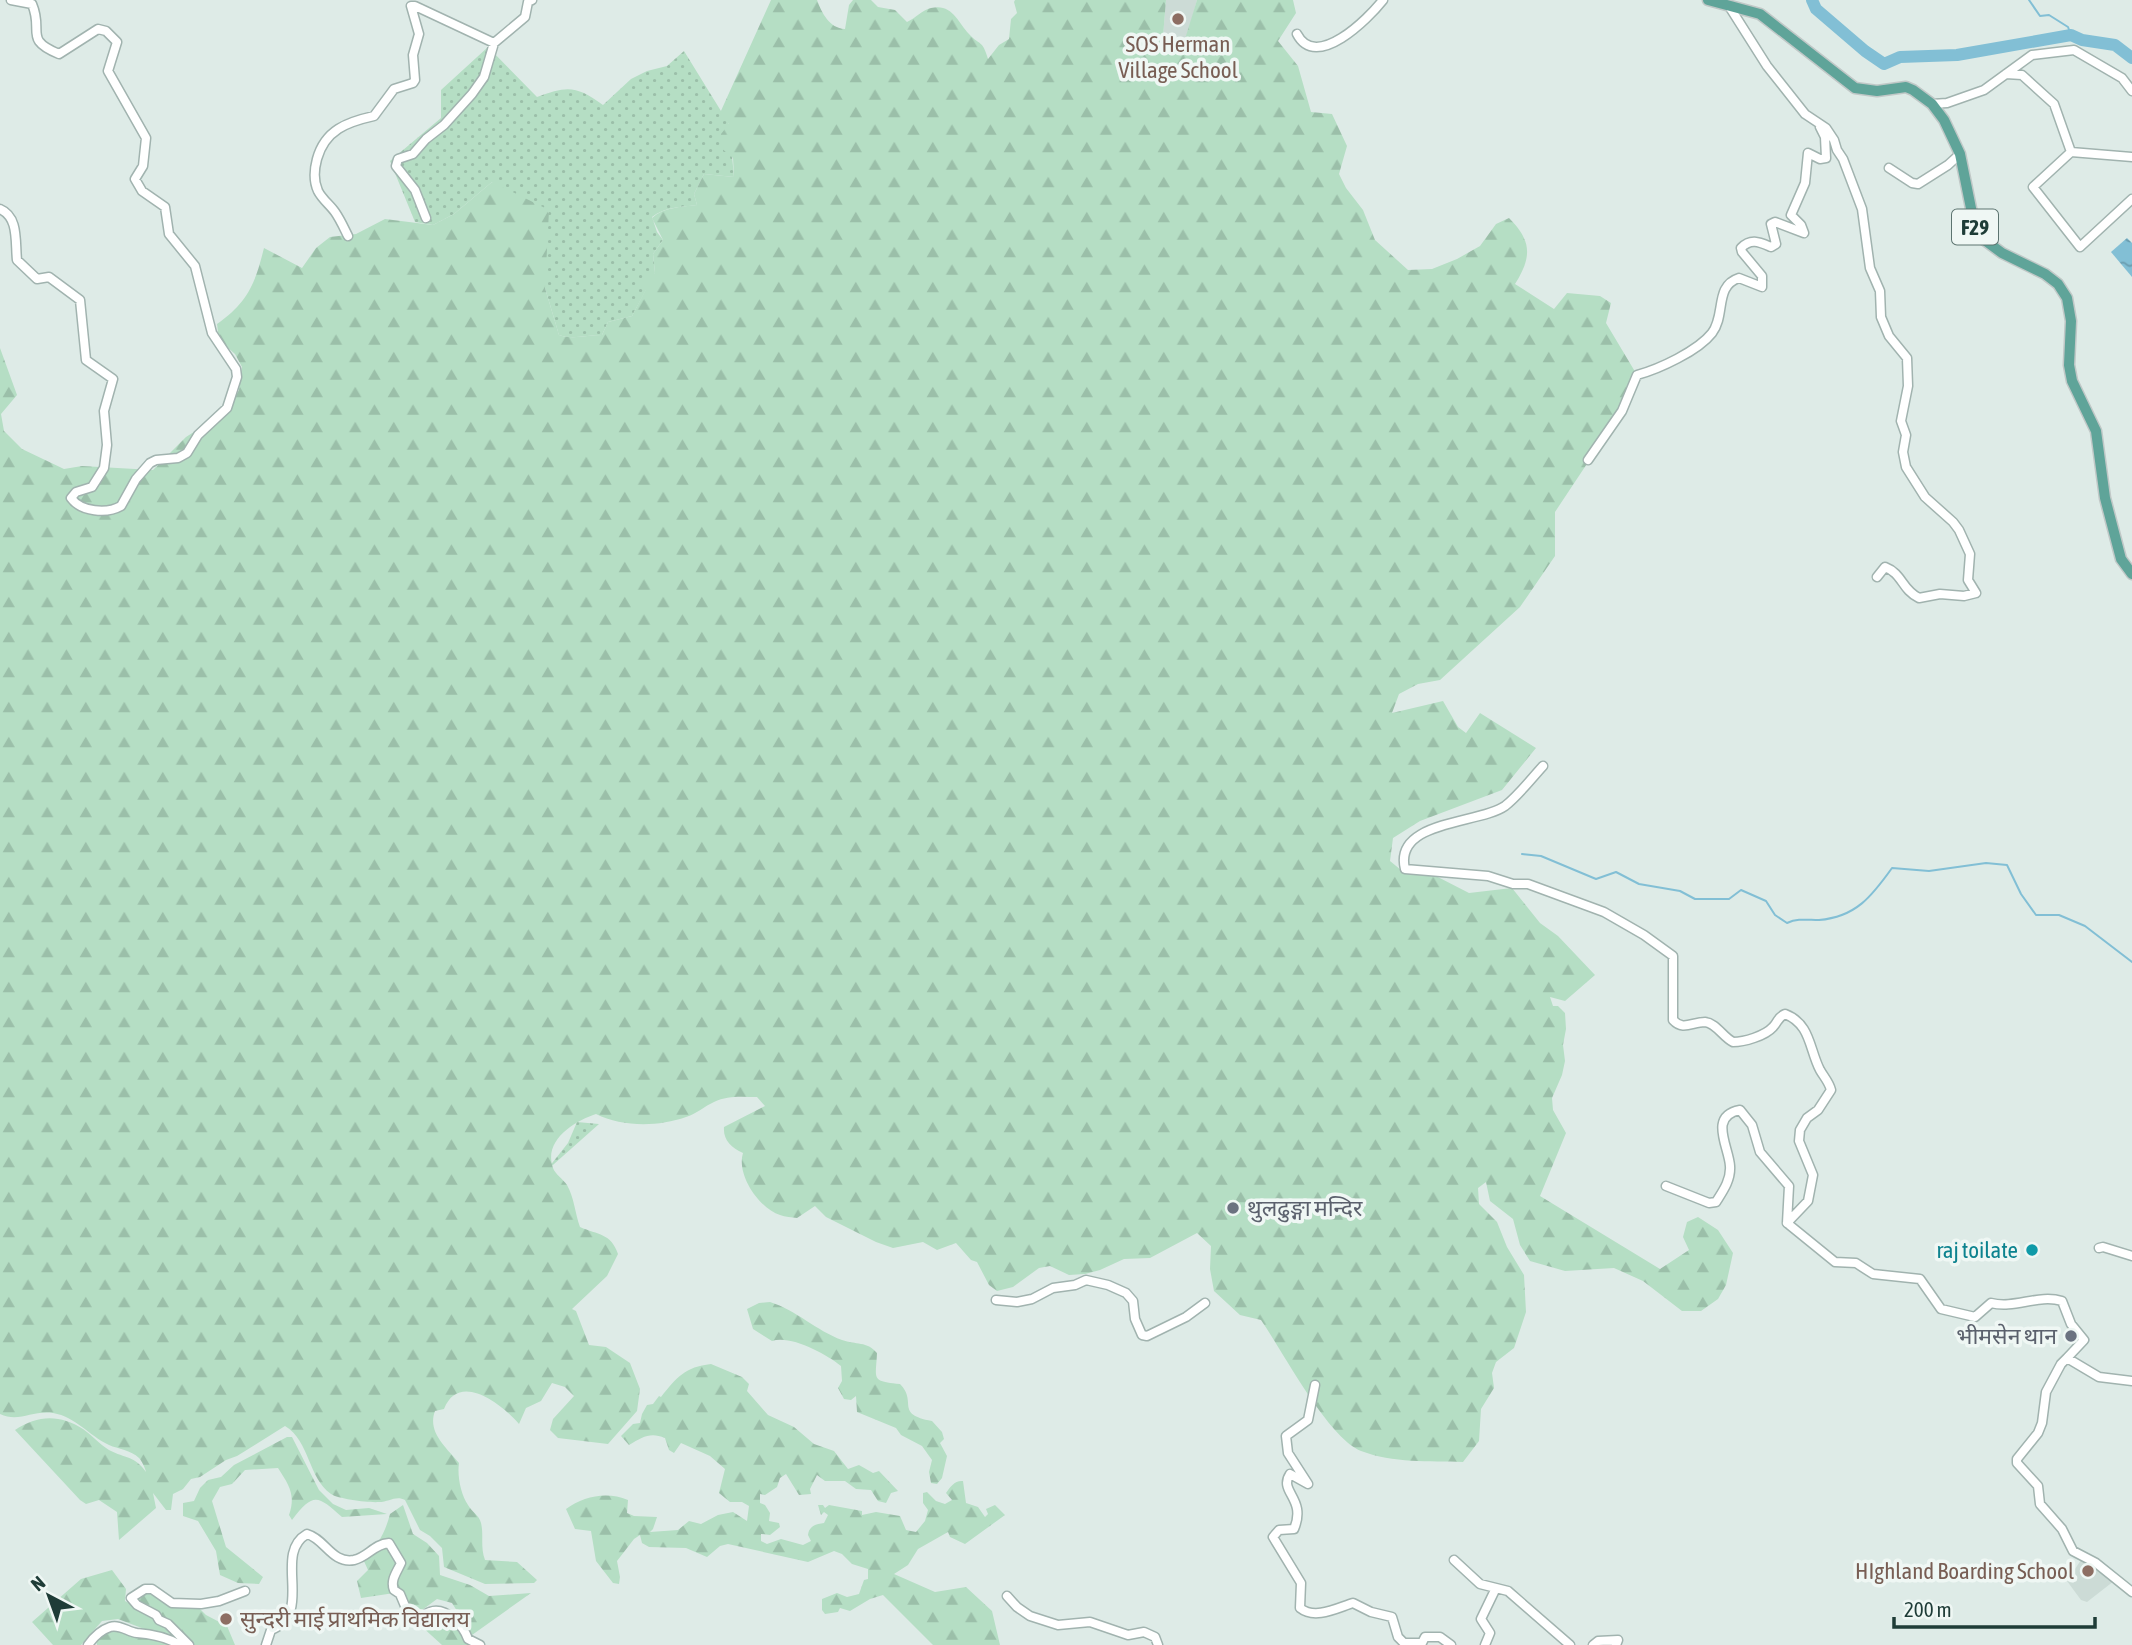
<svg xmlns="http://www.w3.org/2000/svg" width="2132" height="1645" font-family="'Asap Condensed','Noto Sans Devanagari',sans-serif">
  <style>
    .built { fill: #ccdbd6 }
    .grass { fill: url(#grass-dots) }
    .forest { fill: url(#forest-firs) }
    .water { fill: url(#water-ripples) }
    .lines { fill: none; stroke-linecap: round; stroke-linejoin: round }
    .stream { stroke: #82bfd5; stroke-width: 2 }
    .river { stroke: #82bfd5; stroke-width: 12 }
    .minor-casing { stroke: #a1b3af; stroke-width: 11 }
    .major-casing { stroke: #c0c8c7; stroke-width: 13 }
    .minor { stroke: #fff; stroke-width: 8 }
    .major { stroke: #5fa499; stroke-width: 10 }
    .education-dot { fill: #8d6e63; stroke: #eff7f4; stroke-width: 2.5 }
    .worship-dot { fill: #6b7280; stroke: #eff7f4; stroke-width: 2.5 }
    .culture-dot { fill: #0f9aa8; stroke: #eff7f4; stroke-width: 2.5 }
    .labels { text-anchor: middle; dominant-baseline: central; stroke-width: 7; stroke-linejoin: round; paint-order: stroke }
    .shield { fill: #eff7f4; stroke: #5d7470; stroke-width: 2 }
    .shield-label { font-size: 21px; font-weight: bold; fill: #1e3c37 }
    .education-label { font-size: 23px; fill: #785e54; stroke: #eff7f4 }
    .worship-label { font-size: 23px; fill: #5b616d; stroke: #eff7f4; text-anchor: start }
    .culture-label { font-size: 23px; fill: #0d838f; stroke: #eff7f4; text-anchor: end }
  </style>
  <defs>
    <pattern id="grass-dots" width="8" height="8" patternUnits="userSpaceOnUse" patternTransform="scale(1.75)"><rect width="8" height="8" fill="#b5dec4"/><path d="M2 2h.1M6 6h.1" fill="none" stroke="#9bbfa9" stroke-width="1.8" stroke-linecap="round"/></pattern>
    <pattern id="forest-firs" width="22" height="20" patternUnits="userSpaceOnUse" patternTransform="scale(1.75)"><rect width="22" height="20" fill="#b5dec4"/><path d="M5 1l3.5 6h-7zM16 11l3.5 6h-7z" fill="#9bbfa9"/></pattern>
    <pattern id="water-ripples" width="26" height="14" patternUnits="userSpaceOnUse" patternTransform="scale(1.75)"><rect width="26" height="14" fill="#82bfd5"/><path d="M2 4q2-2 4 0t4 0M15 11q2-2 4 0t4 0" fill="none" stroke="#6a9cae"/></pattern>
  </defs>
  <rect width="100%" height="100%" fill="#deebe7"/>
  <path class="built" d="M1166,0h31l-11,40 -23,-3z
    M2083,1557l31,24 -27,21 -6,-2 -14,-19z"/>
  <path class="grass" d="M488,47l49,50c31,-12 40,-11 66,8l28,-26 16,-8 20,-5 17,-15 45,73 5,53 -30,-3 -10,20 3,11c-15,2 -33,2 -45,12l5,15 6,8 -10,14 2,19 -23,43 -24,6 -6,13c-14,0 -30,5 -43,0l-14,-47 -1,-24 -52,-82 -38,32 -21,11 -18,-3 -25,-61 51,-43v-28z
    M577,1122l22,2 -54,48 23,-29z"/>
  <path class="forest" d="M771,0h46c5,13 12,28 28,29l4,-24 4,-5h18l7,7 17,3 12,12c9,-4 15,-12 24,-14 21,-5 27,14 38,26 12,13 13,5 19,25l11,-14 10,-6 2,-20 6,-6 -3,-11 1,-2h151l-3,37 22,2 12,-39h96l3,13 -18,28 20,25 13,46 21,2 15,32 -8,28 7,14 17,22 12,30 33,30 24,-1 25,-10 23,-13 16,-22 13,-6c23,23 23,39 6,66l39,25 13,-16 33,3 11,7 -5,20 31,52 -15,36 -67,101v44l-35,51 -80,73 -22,4 -19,10 -7,19 51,-12 15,26 8,6 14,-20 56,35 -34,42 -82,31 -27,17 -3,23 11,9 31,4 37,19 43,-5 28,35 18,13 37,39 -30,26 -15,-4 3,9h5l7,7 1,16 -3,16 2,16 -3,14 -10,23 1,12 13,23 -26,63 120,73 29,-19 -6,-13 4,-15 11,-5 20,13 15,23 -7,32 -8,14 -17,12h-19l-39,-30 -29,-13 -49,3 -35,-10 -10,-16 -7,-26 -23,-18 -4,-19 -8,6 1,16 18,18 10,25 17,28 2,37 -12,36 -18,14 -4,11 2,15 -13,21 -2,32 -16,21c-34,-1 -70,1 -102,-11 -33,-13 -78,-99 -100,-131l-21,-5 -26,-24 -4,-22 1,-23 -14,-13 -47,25 -26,1 -24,11 -15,4 -16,1 -19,-9 -11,2 -26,19 -16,4 -8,-6 -12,-23 -6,-2 -15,-17 -19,7 -14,-8 -30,6 -17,-6 -50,-25 -11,-11 -18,12c-5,-1 -12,-1 -17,-3 -20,-6 -44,-40 -37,-62 -12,-6 -20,-13 -19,-26l41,-21 -8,-9c-14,0 -29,-2 -43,5 -9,4 -18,12 -28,15 -28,10 -64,10 -90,-3 -21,7 -53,26 -43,54 2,6 10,11 14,17 7,12 8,28 13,42 18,8 31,6 38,27l-11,22 -35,33 4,2 13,34 17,2 24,16 10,26 -3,22 -29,33 -50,-6 -8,-8 3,-11 21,-23 -9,-9 -13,-4 -11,18 -15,7 -7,16c-17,-20 -60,-53 -75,-15l-9,2c-8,21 11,36 24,52 -2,13 2,32 9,42 4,7 11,10 13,18 3,12 -1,24 4,37l32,2 20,18 -3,3 -49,1 -41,-17 -2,-19 -12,-12 -10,-6 -15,-30c-9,-5 -16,2 -26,2 -9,1 -41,-3 -48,-8 -23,-16 -21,-53 -46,-68l-48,30 -11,4 -26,17 -9,2 -8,10 -10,5 -2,16h-5l-13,-17 3,15 -37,32 -2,-28 -18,-12 -13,4 -6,-4 -65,-70c22,-15 45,-16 68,-1 9,6 16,15 26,21 17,9 25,5 37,22 -1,-4 -4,-11 -7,-14 -8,-8 -21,-9 -30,-13 -21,-10 -33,-28 -56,-32 -21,-3 -34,10 -53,1v-1066l17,47 -16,19 3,17 18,18 42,20 18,-3 71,4 33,-33 42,-27 11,-20 3,-23 -7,-13 -16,-14 -2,-16c31,-22 38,-40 47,-76l38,20 14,-20 14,-11 26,-3 29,-15 48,6 21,-11 38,-32 57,28 -4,78 14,47c13,5 29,0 43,0l6,-13 24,-6 14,-27 -1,-8 10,-8 -2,-19 10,-14 -11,-22c12,-11 29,-11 45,-13l-3,-11 10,-20 30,3 -1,-19 -13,-11 1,-13 8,-10 -9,-11z
    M770,1302c26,8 47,29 72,38 14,5 25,1 35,13 -1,26 -7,28 23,31 18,18 -6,30 32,37l10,11 2,7 -4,4 7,13 -5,22 -5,6 -6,-1 -2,-11 3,-12 -10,-14 -21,-11 -5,-7 -39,-16 -1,-16 -5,4 -7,-1 -6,-11 4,-7 -1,-15c-15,-12 -50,-31 -69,-25l-19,-12 -6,-20 12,-6z
    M711,1364l31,13 7,7 -2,7 21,24 26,12 20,17 20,7 14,18 11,-4 14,8 6,-2 19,20 -7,2 -5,10 -8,-2 -7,-11 -15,-1 -11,-8h-20l-8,-6 -7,14 1,5 -12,1 -13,-21 -6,4 -3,9 -12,8 -5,-1v9l5,2 5,8 -1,8 10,2 1,4 -10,8 -9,-1v7l6,3 14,-5 22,6 8,-4 -3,-6c1,-9 8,-11 16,-12l4,-8 -4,-3 -3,3 -3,-10h5l2,3 4,-3 33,6v4l14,-3 24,4 6,14 10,2 9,-11 3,-11 -5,-7v-10l4,-1 9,9 9,3 7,-4 -6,-7c4,-6 9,-13 17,-12l3,22 12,4 7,10 3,-3 -2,-5 9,-4 10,10 -40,29 -15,-7 -2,-5 -30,17 -10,16 -14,9 41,18 31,-5 26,24 8,34h-67l-50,-50 -13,4 -20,12 -10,-3 -2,4 -13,2 -3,-4v-11l15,-6 10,4 12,-3 5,-14 4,-1v-10l-16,-5 -10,-10 -8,-3 -26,11 -80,-18 -8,2 -13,11 -21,-9 -37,-1 -7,-4 -2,-8 -6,4 -17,22 3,16 -1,7 -6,-1 -17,-22 -5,-30 -16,-2 -9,-20c18,-13 41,-18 62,-9l-1,13 7,3 23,1 -4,12 -3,3 28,-2 11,-9 12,3 17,-9 15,-3 14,9 2,-15 -7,-4h-12l-11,-9 6,-24 -15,-13 -29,-13 -7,10 -5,-3 -4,-12c-15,-6 -22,-1 -36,7l-8,-9 12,-12 7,-1 2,-9 5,-9 6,-1 6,-8 2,1c16,-20 24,-30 50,-33z
    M287,1437h5l27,53 14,14 13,6 23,-2 18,6 -45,3c-24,-21 -28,-26 -50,3l-3,-5c7,-20 0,-30 -11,-47l-33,2 -13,14 -12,3 -8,14 14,46 37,30 -4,7 -21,-1 -18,-8 -4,-24 -18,-30 -15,-5v-13l11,-2 6,-13 8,-8 13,-3 13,-12z
    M403,1505l10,29 14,9 12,13 1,19 30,10 19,11 42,-3 -59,42 -20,-32 -15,-4 -23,17 -13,-24 -40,6 -4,-17 11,-11 -5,-11c15,-13 22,-26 27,-45z
    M112,1570l14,19 -1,12 22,12 28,23 -28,-6 -29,-11 -16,2 -21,24h-28l-21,-23 49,-43z
    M151,1591l21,9 20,1 14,14 21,11 8,19h-45c-11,-12 -20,-23 -33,-32 -8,-7 -17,-8 -24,-16z
    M439,1610l15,9 9,21 12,5h-33l-22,-20 10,-12z
    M109,1626l67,19h-79l-1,-8z"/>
  <path class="water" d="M2127,238l5,5v34l-21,-25z"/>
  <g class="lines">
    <path class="stream" d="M2029,0l11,16 9,-1 19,12 3,8
      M1522,854l19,2 55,23 20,-7 23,12 41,7 15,8h34l12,-9 25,11 9,14 12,8c11,-5 20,-3 32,-3 37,-3 53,-24 73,-52l37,3 57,-8 21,2 14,29 15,21h23l26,11 47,36"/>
    <path class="river" d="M1812,0l4,9 49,42 19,13 16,-7 57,-2 114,-20 11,5 33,5 17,13"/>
    <defs>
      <path id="minor" d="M1729,6l38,60 38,48 21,14 8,12 3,10 6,9 19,50 8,59 10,23 1,26 8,19 18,22 1,28 -7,35 5,14 -3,17 3,15 19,30 28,25 6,8 11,24 -2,26 8,13 -12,3 -24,-2 -21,4c-18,-9 -16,-24 -34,-31l-8,10
        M1297,34c19,37 71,-15 86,-34
        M2006,74l16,1 32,29 17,48
        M1932,104l15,-1 37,-13 48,-35 42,-5 48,28 10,13
        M2132,157l-61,-5 -38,35 47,60 52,-48
        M1889,168l23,15 6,1 30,-19 12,-11
        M0,209c19,8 15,33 17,51l20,19 12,-2 31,23 6,60 27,19 -9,32 3,34 -3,23 -12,19 -16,5 -5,6c10,14 36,16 50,8l15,-27 14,-16 6,-3 22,-2 9,-5 11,-18 29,-27 10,-31 -1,-8 -24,-36 -17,-67 -26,-32 -4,-27 -23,-16 -7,-12 8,-13 3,-28 -38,-67 9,-29 -11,-11 -8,-2 -39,25c-36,-15 -15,-22 -27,-50l-21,-4
        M426,218l-11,-28 -19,-24 2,-7 15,-5 13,-15 18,-14 28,-31 12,-17 10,-34 31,-26 3,-15 4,-2
        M348,236c-4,-8 -8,-17 -13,-24 -5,-7 -13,-13 -17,-21 -5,-11 -4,-21 -1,-32 8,-29 30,-37 57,-43l20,-27 19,-6 2,-3 -2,-25 6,-21 -8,-28h4l79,37
        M1588,460l34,-49 15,-36c22,-6 61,-24 75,-42 14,-18 2,-47 27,-55l23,9v-11l-20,-24 -1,-4c10,-10 18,-6 30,-1l5,-3 -5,-20 4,-2 29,11 -3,-8 -10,-10 14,-32 3,-30 12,6 6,-1 -1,-21 -5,-10
        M1543,766c-12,13 -24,29 -38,40 -25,18 -112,14 -100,63l83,7 25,8h15l76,28 40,23 29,21v64c10,11 19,2 32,2 11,1 18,15 28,20 11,0 32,-6 40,-15 5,-5 4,-9 12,-13 26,10 24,35 35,56 4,7 9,12 11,20l-13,20 -11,8 -7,12 -1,11 14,34 -5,26 -21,22
        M1666,1186l43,17 7,-1c7,-11 15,-22 14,-36 -1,-19 -22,-50 10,-56l12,15 8,27 29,34 -2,37 48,39 21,1 17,11 47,5 21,30 34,8 16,-14c24,6 47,-9 71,-2l9,23 13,16 -17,18 32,19 33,4
        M2099,1248l4,-1 29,9
        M996,1300l21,2 15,-3 21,-11 22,-3 11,-5 22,5 18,8 7,8 2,18 7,16 5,1 39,-19 19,-14
        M2067,1358l-6,6 -15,28 -4,31 -4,10 -21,26v4l21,23 2,18 22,25 11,22 23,12 36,29
        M1315,1385l-7,35 -22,16 2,17 20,31 -18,-10c-12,18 17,24 4,55l-15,1 -6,7 28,46 -1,25c15,12 37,0 53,-5l18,9 21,5 6,20 6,6h18l3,-6h15l11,8
        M1454,1560l26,24 28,7 62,54
        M1007,1596l10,11 13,9 28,9 32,-3 38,13 16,-3 11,5 3,8
        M88,1645c5,-7 13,-15 22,-18 10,-3 18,5 27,6 15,1 29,4 43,12
        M189,1645l-21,-21 -9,-4 -3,-5 -19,-10 -6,-7 14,-9h7l20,14 29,1 18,-3 26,-10
        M266,1645l5,-15c44,-17 1,-76 36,-96 18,5 25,30 47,26 14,-3 20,-16 35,-17l12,20c-4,9 -11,17 -7,27l6,4 10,24 7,3c4,-3 9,-8 13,-9 16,-6 34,15 38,27l12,6
        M1485,1645l5,-12 -9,-14 14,-29
        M1593,1645l5,-4 20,-1 -2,5"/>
      <path id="major" d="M1708,0l52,14 95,74 22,3 29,-4 7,3 19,14 12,16 16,34 14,69 5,13 23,17 43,21 13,10 9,14 4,23 -2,44 3,16 24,50 9,67 16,61 11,15"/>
    </defs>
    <use href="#minor" class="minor-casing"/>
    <use href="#major" class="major-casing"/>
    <use href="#minor" class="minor"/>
    <use href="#major" class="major"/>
  </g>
  <g class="education-dot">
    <circle cx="1178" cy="19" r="7"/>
    <circle cx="2088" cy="1571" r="7"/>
    <circle cx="226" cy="1619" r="7"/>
  </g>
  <g class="worship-dot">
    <circle cx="1233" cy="1208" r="7"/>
    <circle cx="2071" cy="1336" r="7"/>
  </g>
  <circle class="culture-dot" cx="2032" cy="1250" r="7"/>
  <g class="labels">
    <rect class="shield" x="1952" y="209.5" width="46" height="35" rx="5"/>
    <g class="shield-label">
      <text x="1975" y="227">F29</text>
    </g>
    <g class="education-label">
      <text x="1178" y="44">SOS Herman<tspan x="1178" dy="26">Village School</tspan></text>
      <text x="2074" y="1571" text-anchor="end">HIghland Boarding School</text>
      <text x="240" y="1619" text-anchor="start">सुन्दरी माई प्राथमिक विद्यालय</text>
    </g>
    <g class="worship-label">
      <text x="1247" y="1208">थुलढुङ्गा मन्दिर</text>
      <text x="2057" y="1336" text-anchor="end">भीमसेन थान</text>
    </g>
    <g class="culture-label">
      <text x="2018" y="1250">raj toilate</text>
    </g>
  </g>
  <g transform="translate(49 1596) rotate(319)" stroke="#eff7f4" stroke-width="5" paint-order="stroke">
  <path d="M0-5L12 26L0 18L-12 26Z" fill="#1e3c37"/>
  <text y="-10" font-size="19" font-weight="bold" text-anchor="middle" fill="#1e3c37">N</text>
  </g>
  <path d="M1894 1617v10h201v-10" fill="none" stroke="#1e3c37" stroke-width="3.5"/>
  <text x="1904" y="1617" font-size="21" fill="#1e3c37" stroke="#eff7f4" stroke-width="5" paint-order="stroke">200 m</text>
</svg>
